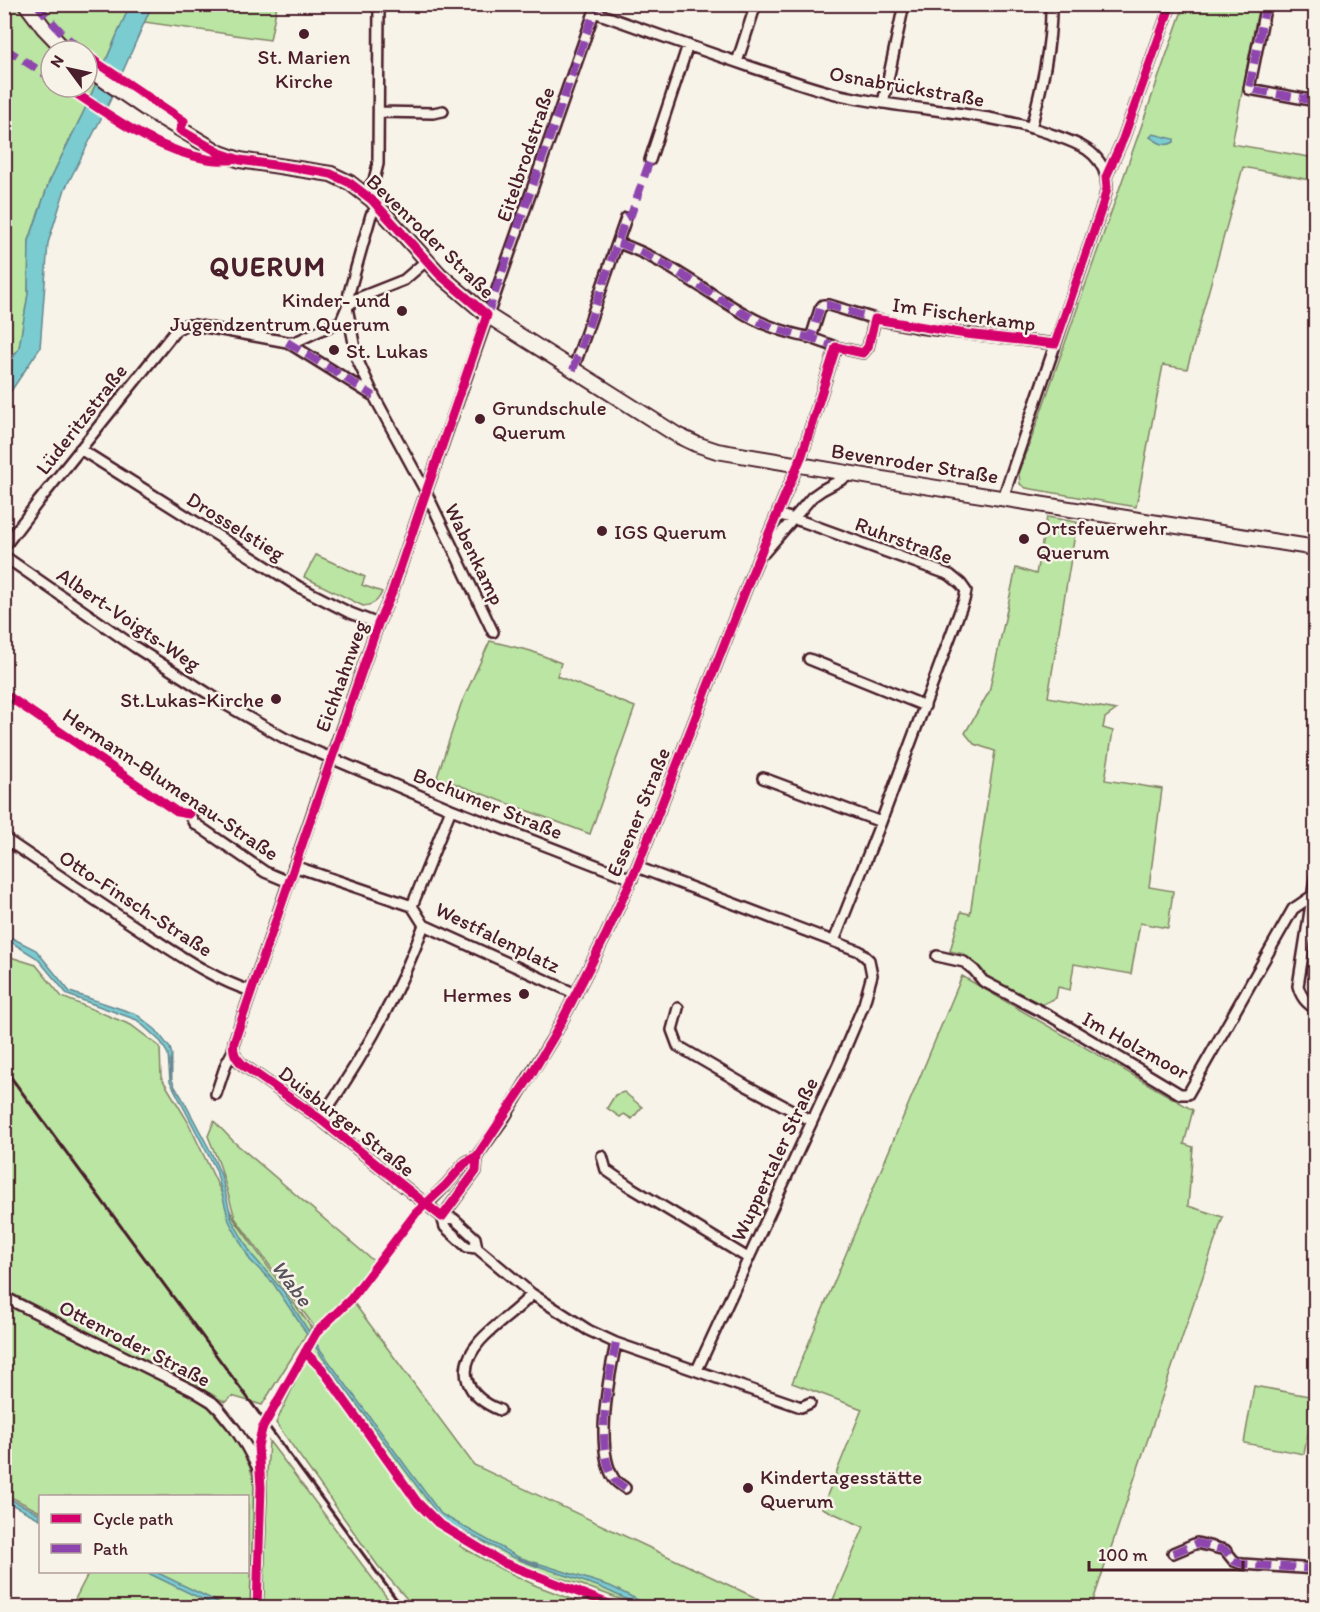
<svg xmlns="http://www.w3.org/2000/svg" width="1320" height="1612" font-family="Itim,sans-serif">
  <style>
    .green { fill: #bae5a2; stroke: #828266; stroke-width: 1.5; fill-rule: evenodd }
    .water { fill: #7accd1; stroke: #67878f; stroke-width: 1.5 }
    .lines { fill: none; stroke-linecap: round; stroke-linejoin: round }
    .stream { stroke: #67878f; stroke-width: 3 }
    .street-casing { stroke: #4a1f2b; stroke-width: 14 }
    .secondary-casing { stroke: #4a1f2b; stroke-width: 18 }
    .street { stroke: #f7f3e8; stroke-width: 9 }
    .secondary { stroke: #f7f3e8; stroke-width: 14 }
    .rail { stroke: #4a1f2b; stroke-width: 3 }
    .quiet { stroke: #8e44ad; stroke-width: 8; stroke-dasharray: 15 8; stroke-linecap: butt }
    .cycleway-casing { stroke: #f7f3e8; stroke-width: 13 }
    .cycleway { stroke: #d6006c; stroke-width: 9 }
    .poi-dot { fill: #4a1f2b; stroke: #f7f3e8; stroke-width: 2 }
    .labels { text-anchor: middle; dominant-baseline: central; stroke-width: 5; stroke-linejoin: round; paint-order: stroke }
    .poi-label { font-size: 21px; fill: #4a1f2b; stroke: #f7f3e8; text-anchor: start }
    .street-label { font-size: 21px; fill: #4a1f2b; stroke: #f7f3e8 }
    .water-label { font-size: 22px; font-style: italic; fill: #58535d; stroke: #f7f3e8 }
    .district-label { font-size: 27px; font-weight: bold; letter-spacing: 1.5px; fill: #4a1f2b; stroke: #f7f3e8 }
  </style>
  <rect width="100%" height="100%" fill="#f7f3e8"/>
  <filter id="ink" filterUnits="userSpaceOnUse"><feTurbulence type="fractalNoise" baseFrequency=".0167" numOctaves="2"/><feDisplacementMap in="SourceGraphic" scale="12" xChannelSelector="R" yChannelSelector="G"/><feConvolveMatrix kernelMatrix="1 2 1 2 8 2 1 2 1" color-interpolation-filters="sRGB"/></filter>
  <g filter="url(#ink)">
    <path class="green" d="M5,5h125l-46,106 -35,71 -20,59 -1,53 -9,54 -14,22zM51,51h36v36h-36z
      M152,5h125l-7,35 -126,-18z
      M1184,5h75l-27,139 83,14v23l-72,-14 -56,202 -24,-4 -27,142 -110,-19 -6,-4 -1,-10z
      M1047,517l30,5 -29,175 68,13 -11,8 -2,10 10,3 -8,49 57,9 -13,98 24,4 -5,37 -28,-5 -9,51 -57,-10 -4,26 -12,-3 -2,11 -15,7 -49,-24 -29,-27 -13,-3 11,-39 9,2 25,-163 -21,-7 -9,-11 24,-41 27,-124 20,6z
      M316,555l49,22 -3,8 20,7c-4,9 -8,13 -19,14l-59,-29z
      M490,641l41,10 30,12 -4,13 78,31 -45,127 -153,-57 24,-73z
      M4,955l32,10 26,32 69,28 29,22 1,30 26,43 47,99 77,108 -49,78 -30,-9 -7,6 -220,-112z
      M962,976l231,134 -9,34 9,3 -5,59 35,11 -132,390h-261l34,-80 -42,-19 40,-99 -70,-26z
      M624,1092l18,15 -10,12 -8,-5 -4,3 -13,-9 8,-13z
      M214,1121l20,21 143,122 -26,35 123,166 295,139 -1,3h-127l-59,-22 -60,-19 -55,-29 -7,9 41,23 36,17 56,21h-179l-36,-41 -102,-143 25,-53 12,-45 -78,-107 -15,-52 -12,-30z
      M4,1303l194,96 11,9 26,30 12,21 7,21 -4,127h-179l18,-35h159v-76h-208v16l-35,-18z
      M1254,1386l61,11 -11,57 -60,-11z
      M269,1441l13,17 112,149h-131l3,-118z"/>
    <path class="water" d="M130,5h22l-43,98 -44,86 -17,54 -8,105 -35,52v-30l14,-22 9,-54 1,-53 20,-59 35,-71z
      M1153,134l21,5v3c-10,6 -16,0 -24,-5z
      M5,936l9,3 22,11 34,42 66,22 20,16 14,18 2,7 -2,20 5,12 6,9 30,56 10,23 11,45 20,35 32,37 35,56 122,166 77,43 92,29 36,18 8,-1 4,4h-15l-43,-20 -88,-30 -71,-38 -116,-158 -52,-78 -23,-23 -21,-39 -13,-51 -46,-89 -2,-27 -7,-12 -24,-22 -69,-25 -31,-37 -26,-16 -6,-1z
      M4,1496l36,18v5l-35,-18z
      M146,1572h10l72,35h-10z"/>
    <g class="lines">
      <path class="stream" d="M171,1078v-18
        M519,1559l19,7"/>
      <defs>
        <path id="street" d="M1266,4l-17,85 67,12
          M594,12c53,19 107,38 160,56 31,10 63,23 96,29 65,14 134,14 198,36 25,9 51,15 58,44
          M737,62l19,-58
          M883,103l21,-99
          M379,112l54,1 10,-2
          M1031,128c10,-38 21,-84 20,-124
          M650,160l38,-115
          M365,193l9,-13 4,-16 1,-160
          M378,207l-7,8 -22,78 -2,14 10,52 17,37 52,96 67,140
          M618,243c49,16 90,52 136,76 17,9 38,15 57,19
          M875,319l-7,28 -5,6 -27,-6 -25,-9 9,-29 3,-4h6l46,14 45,9 135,16
          M287,342l85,53
          M573,370l53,-152
          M80,449l219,138 51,26 28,11
          M1003,498l100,-294 4,-16 -1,-11 17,-38 48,-135
          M777,514l27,8 146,53 11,9 5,7 -2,9 -83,222 -47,119
          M4,547l34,-45 138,-172 9,-5h9l93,17h8l46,-21 6,-14 9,-8 48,-19 22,-19
          M764,553l48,-56 10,-7 28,-15
          M4,556l131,91 88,56 63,36 165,70 181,70
          M809,659l116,47
          M763,778l118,44
          M189,814l5,9 71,49 24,10
          M4,838c50,34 99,68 150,101 31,20 62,41 97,52
          M294,866l118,40 12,19 152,69
          M637,867l222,84 10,9 3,15 -8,29 -25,59 -142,307
          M1316,873l-18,113c3,11 8,17 18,23
          M412,906l39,-97
          M937,956l27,6 10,8 9,11 69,36 128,77h8l105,-185 19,-13
          M678,1008l-6,22 6,16 67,39 67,36
          M233,1051l4,8 6,6 77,54 122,98 12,2 9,8 12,11 2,10
          M216,1094l10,-30 7,-13 1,-9 97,-283 47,-135 13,-29 35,-103 171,-488
          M320,1119c43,-61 78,-123 104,-194
          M602,1156l4,14 26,18 116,70
          M427,1204l19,-19 19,-22 12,-7 27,-38 50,-82 52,-101 31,-68 114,-291 51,-121 34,-108
          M442,1217l3,10 10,9 12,11 10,1 55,46 56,36 28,13 185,64 9,-4
          M442,1217l34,-46 1,-15
          M4,1297l188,93 20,12 7,7 16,20 11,17 13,24 2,17 -4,121
          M616,1343c-7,34 -22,105 -2,136 2,3 7,6 11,9
          M500,1410c-33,-13 -46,-39 -20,-69 15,-17 36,-29 52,-47
          M1173,1553l24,-10 28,7 9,11 8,3 74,5"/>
        <path id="secondary" d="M26,4l18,24 22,23
          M87,68l58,40 75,45 20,7 91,14 19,9 22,17 67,74 48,41 190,120 19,9 21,7 201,34 398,63"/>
      </defs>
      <use href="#street" class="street-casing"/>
      <use href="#secondary" class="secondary-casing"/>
      <use href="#street" class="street"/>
      <use href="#secondary" class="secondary"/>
      <path class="rail" d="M4,1068l399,540"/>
      <path class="quiet" d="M37,4c14,18 28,33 45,47
        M1266,4l-17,85 67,12
        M4,48l47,30
        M618,243c49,16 90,52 136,76 17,9 38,15 57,19
        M487,315l110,-311
        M287,342l87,54
        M840,348l-29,-10 9,-29 3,-4h6l51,16
        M573,370l53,-152 5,-3 19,-55
        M616,1343c-7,34 -22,105 -2,136 2,3 7,6 11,9
        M1173,1553l24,-10 28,7 9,11 8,3 74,5"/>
      <defs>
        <path id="cycleway" d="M87,55l13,10 84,56 -4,9 40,23 20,7 81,12 10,2 19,9 22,17 67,74 48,41 -61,177 -35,103 -13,29 -144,418c-2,11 2,16 9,23l77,54 122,98 34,-46 1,-15
          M66,87c44,28 88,63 141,72 8,2 16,1 24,1
          M4,695l4,1 169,116 12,2
          M305,1352l17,17 96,134 20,20 66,40 115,45
          M257,1608l4,-121 -3,-41 4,-17 54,-96 35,-34 65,-86 30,-28 19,-22 12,-7 52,-78 25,-42 52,-101 31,-68 114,-291 51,-121 34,-108 27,6 5,-6 7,-28 91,15 89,10 48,-140 4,-16 -1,-11 17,-38 48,-135"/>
      </defs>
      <use href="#cycleway" class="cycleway-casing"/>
      <use href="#cycleway" class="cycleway"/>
    </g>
  </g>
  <g class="poi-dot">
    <circle cx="304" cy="34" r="6"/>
    <circle cx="402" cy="311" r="6"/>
    <circle cx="334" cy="350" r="6"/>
    <circle cx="480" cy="419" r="6"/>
    <circle cx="602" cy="531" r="6"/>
    <circle cx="1024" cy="539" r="6"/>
    <circle cx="276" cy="699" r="6"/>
    <circle cx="524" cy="994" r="6"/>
    <circle cx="748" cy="1488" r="6"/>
  </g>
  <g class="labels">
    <g class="poi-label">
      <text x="304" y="56" text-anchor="middle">St. Marien<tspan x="304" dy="24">Kirche</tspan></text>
      <text x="390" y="299" text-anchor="end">Kinder- und<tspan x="390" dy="24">Jugendzentrum Querum</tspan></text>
      <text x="346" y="350">St. Lukas</text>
      <text x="492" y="407">Grundschule<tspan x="492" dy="24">Querum</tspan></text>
      <text x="1036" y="527">Ortsfeuerwehr<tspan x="1036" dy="24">Querum</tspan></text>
      <text x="614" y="531">IGS Querum</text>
      <text x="264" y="699" text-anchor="end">St.Lukas-Kirche</text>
      <text x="512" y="994" text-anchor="end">Hermes</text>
      <text x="760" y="1476">Kindertagesstätte<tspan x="760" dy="24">Querum</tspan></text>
    </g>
    <g class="street-label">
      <text transform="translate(907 86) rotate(10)">Osnabrückstraße</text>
      <text transform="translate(525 154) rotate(-71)">Eitelbrodstraße</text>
      <text transform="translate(431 236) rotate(44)">Bevenroder Straße</text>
      <text transform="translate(964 314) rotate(8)">Im Fischerkamp</text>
      <text transform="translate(81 419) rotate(-52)">Lüderitzstraße</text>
      <text transform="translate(915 463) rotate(9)">Bevenroder Straße</text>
      <text transform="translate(236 526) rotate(32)">Drosselstieg</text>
      <text transform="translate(904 540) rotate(20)">Ruhrstraße</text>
      <text transform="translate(475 554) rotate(64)">Wabenkamp</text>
      <text transform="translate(129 619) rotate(34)">Albert-Voigts-Weg</text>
      <text transform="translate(341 676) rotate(-70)">Eichhahnweg</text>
      <text transform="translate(171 784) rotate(34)">Hermann-Blumenau-Straße</text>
      <text transform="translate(488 803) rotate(22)">Bochumer Straße</text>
      <text transform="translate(638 812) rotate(-68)">Essener Straße</text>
      <text transform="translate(136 903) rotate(33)">Otto-Finsch-Straße</text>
      <text transform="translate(498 937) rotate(26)">Westfalenplatz</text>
      <text transform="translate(1136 1045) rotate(29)">Im Holzmoor</text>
      <text transform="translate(347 1121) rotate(38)">Duisburger Straße</text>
      <text transform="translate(774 1159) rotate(-65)">Wuppertaler Straße</text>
      <text transform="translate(135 1343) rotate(27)">Ottenroder Straße</text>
    </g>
    <g class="water-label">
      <text transform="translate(292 1283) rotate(53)">Wabe</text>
    </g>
    <g class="district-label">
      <text x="268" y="266">QUERUM</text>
    </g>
  </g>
  <rect width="1320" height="1612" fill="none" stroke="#f7f3e8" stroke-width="24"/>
  <rect x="12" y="12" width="1296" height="1588" fill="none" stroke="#4a1f2b" stroke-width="2" filter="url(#ink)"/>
  <rect x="39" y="1495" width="210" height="78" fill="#f7f3e8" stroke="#b29e9c" stroke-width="1.5"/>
  <rect x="51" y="1514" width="30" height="9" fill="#d6006c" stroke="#b29e9c" stroke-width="1.5"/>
  <text x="93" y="1525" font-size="18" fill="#4a1f2b">Cycle path</text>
  <rect x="51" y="1544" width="30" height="9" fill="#8e44ad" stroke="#b29e9c" stroke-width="1.5"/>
  <text x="93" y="1555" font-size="18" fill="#4a1f2b">Path</text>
  <g transform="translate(69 69) rotate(303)"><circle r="28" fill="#f7f3e8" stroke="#b29e9c" stroke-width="1.5"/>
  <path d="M0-4.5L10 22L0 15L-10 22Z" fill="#4a1f2b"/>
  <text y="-9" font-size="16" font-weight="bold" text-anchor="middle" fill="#4a1f2b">N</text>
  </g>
  <path d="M1089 1561v9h154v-9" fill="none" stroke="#4a1f2b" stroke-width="3"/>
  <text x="1098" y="1561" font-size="18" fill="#4a1f2b" stroke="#f7f3e8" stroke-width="4.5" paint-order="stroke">100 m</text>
</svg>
